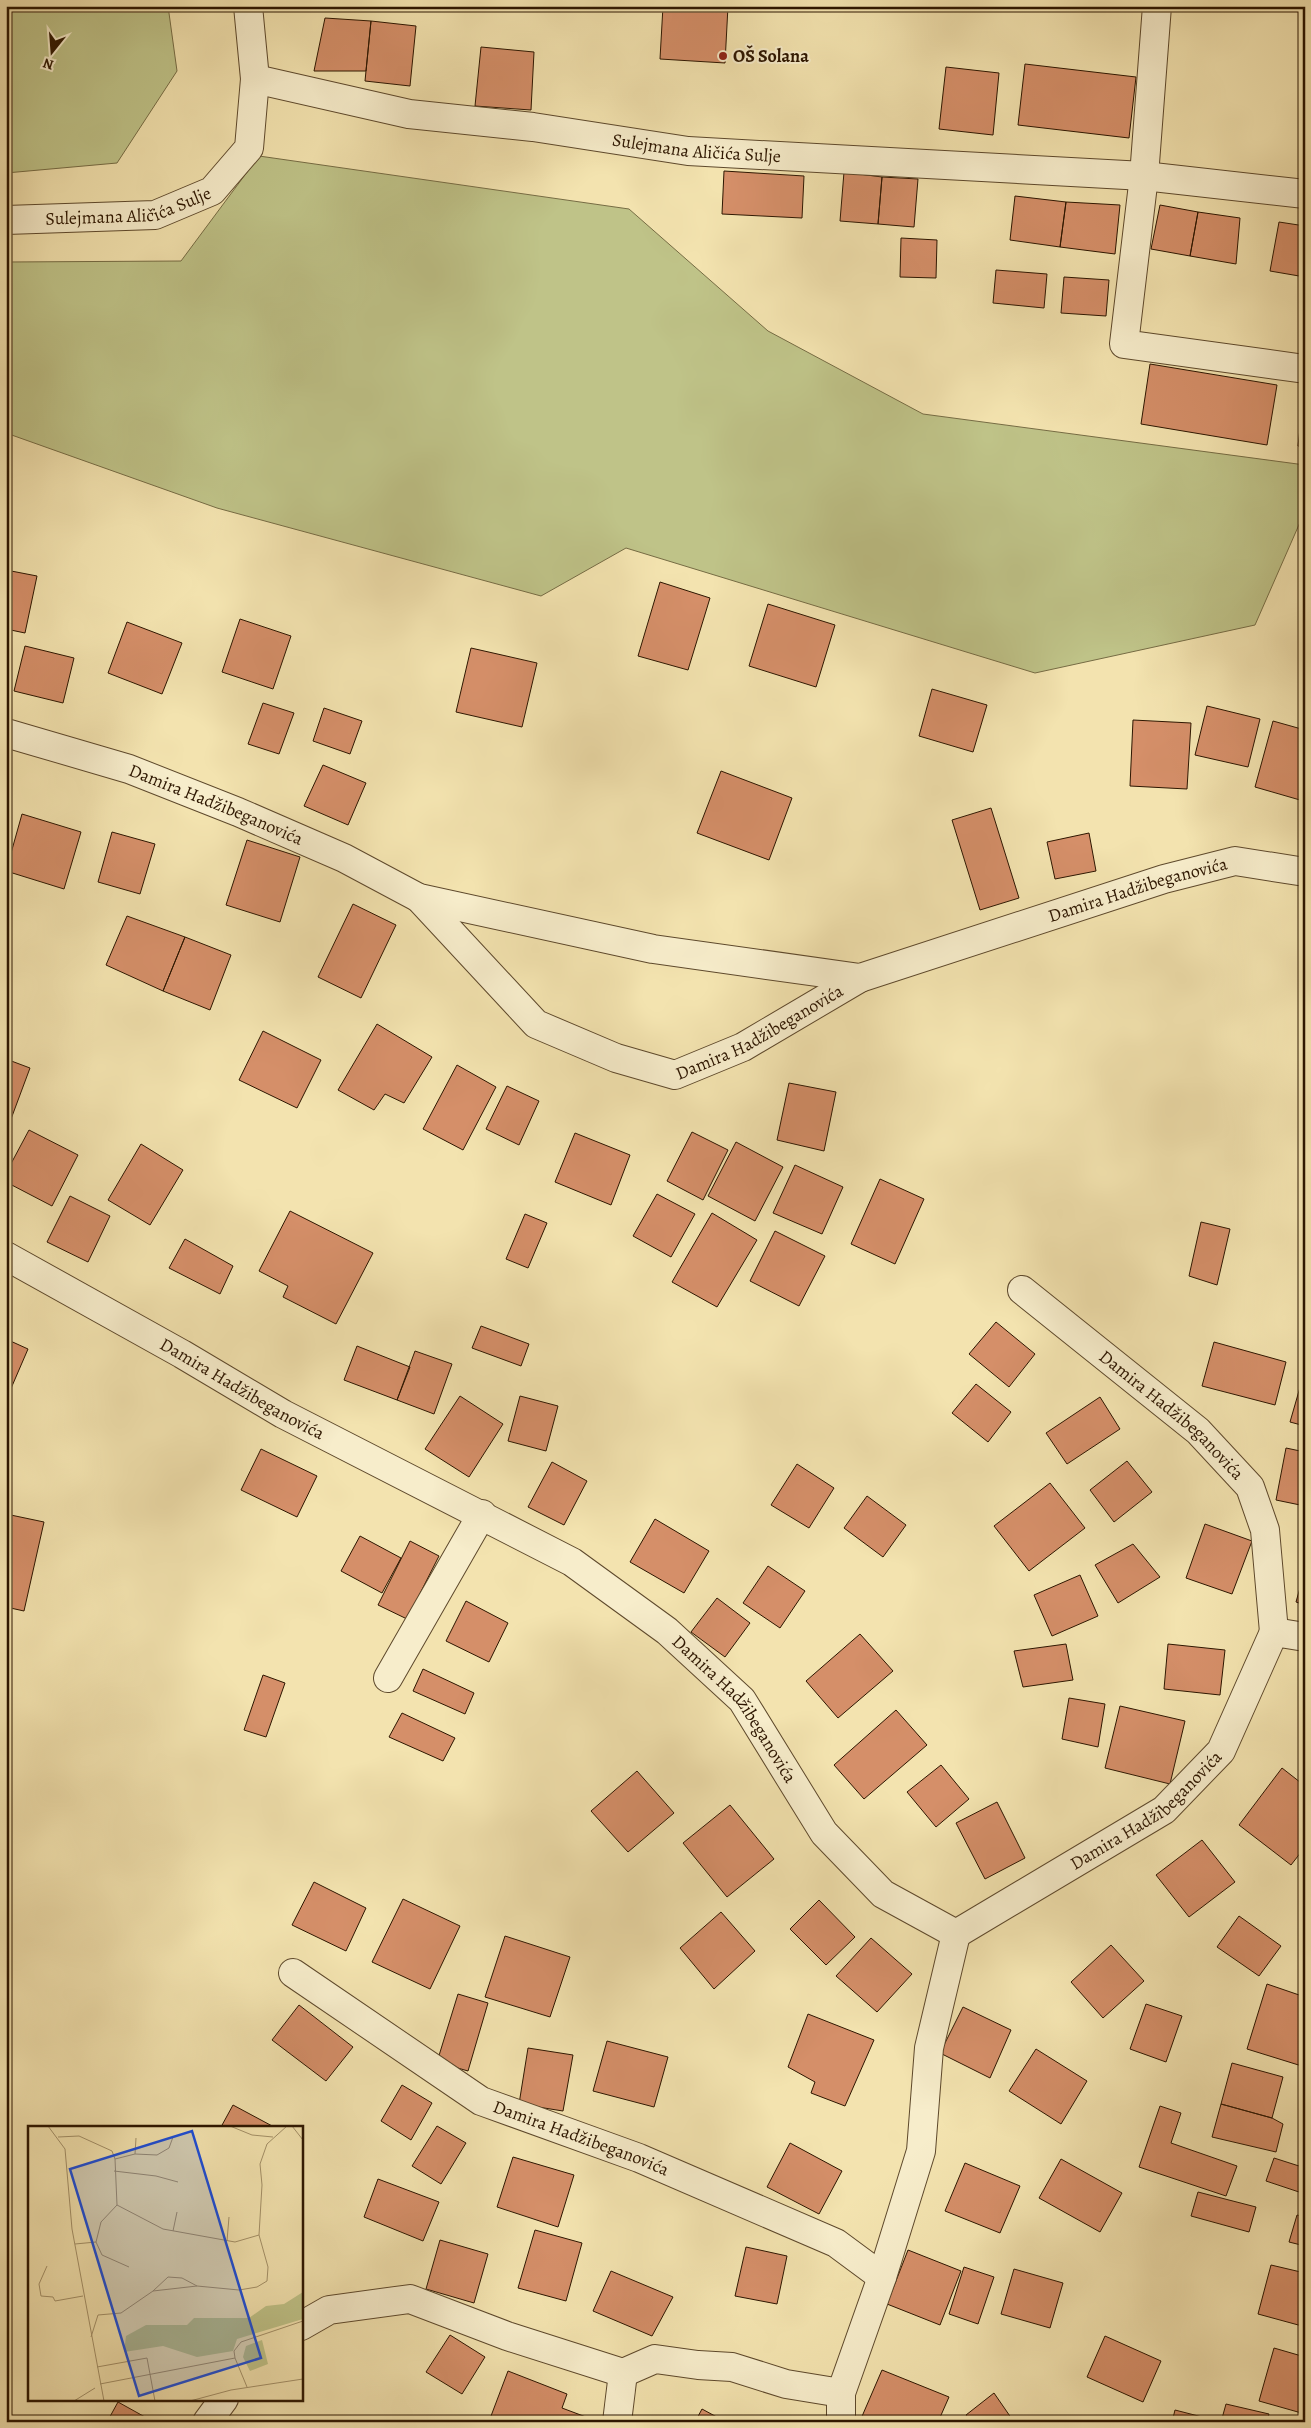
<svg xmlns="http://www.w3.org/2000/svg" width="1311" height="2428" font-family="Alegreya,serif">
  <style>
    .green { fill: #bfc388; stroke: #766c44 }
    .building { fill: #d58f69; stroke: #2d1600 }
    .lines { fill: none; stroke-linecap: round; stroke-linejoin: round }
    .street-casing { stroke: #5e492c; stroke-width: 30 }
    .street { stroke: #f7edcb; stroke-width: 28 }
    .poi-dot { fill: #8f2418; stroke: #f7edcb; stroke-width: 2 }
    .labels { text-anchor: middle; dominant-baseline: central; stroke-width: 4; stroke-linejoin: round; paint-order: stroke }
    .poi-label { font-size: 18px; font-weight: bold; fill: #2d1600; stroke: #f7edcb; text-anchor: start }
    .street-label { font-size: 18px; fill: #2d1600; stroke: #f7edcb }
    .inset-road { fill: none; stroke: #a49169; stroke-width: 1 }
    .view { fill: #1d4ed8; fill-opacity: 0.15; stroke: #1d4ed8; stroke-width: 2.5 }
    .inset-edge { fill: none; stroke: #2d1600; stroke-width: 2.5 }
  </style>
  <rect width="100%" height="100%" fill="#f3e3af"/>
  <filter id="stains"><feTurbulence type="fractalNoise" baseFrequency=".004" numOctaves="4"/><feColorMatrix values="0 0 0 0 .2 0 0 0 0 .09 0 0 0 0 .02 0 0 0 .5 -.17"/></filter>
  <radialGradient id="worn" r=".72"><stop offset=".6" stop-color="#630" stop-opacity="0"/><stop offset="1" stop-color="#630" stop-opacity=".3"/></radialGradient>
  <path class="green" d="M6,6h162l9,65 -60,92 -111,10z
    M259,156l370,53 139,122 155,83 382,51v46l-50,114 -220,48 -409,-125 -85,48 -324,-88 -211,-75v-171l175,-1z"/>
  <path class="building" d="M663,6h65l-3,57 -65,-4z
    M325,18l46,3 -5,50h-52z
    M371,21l45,5 -6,60 -45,-5z
    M481,47l53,5 -3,58 -56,-4z
    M1025,64l111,13 -7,61 -111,-13z
    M946,67l53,6 -6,62 -54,-6z
    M724,171l80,5 -2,42 -80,-4z
    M844,172l38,5 -4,47 -38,-3z
    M882,177l36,2 -4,48 -36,-3z
    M1015,196l51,6 -6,45 -50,-7z
    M1066,202l54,3 -5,49 -55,-7z
    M1160,205l38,7 -8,44 -39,-7z
    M1198,212l42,6 -4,46 -46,-8z
    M1279,222l26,4v51l-35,-6z
    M901,238l36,2 -1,38 -36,-1z
    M996,270l51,4 -3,34 -51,-5z
    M1064,277l45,3 -3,36 -45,-3z
    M1150,364l127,21 -10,60 -126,-21z
    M1304,392h1v55l-7,-1z
    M6,570l31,6 -12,57 -19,-4z
    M660,582l50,16 -22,72 -50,-14z
    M768,604l67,21 -19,62 -67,-21z
    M240,619l51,17 -18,53 -51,-17z
    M127,622l55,21 -20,51 -54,-21z
    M25,646l49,12 -11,45 -49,-12z
    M471,648l66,15 -15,64 -66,-15z
    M932,689l55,16 -14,47 -54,-16z
    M263,703l31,10 -15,41 -31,-10z
    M1207,706l53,13 -12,48 -53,-12z
    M324,708l38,13 -12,33 -37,-13z
    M1133,720l58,3 -4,66 -57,-3z
    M1273,721l32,9v52l-5,18 -45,-13z
    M323,765l43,18 -18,42 -44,-19z
    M721,771l71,27 -23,62 -72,-27z
    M991,808l28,90 -39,12 -28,-90z
    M22,814l59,18 -17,57 -58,-18z
    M112,832l43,12 -15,50 -42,-12z
    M1089,833l7,38 -41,8 -8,-37z
    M247,840l53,17 -20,65 -54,-17z
    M353,904l43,21 -35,73 -43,-21z
    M127,916l58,21 -22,54 -57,-26z
    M185,937l46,18 -21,55 -47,-19z
    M377,1024l55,33 -28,46 -19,-9 -11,16 -36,-20z
    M263,1031l58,29 -24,48 -58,-28z
    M6,1059l24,9 -19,51 -5,-2z
    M457,1065l39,22 -33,63 -40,-21z
    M789,1083l47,9 -12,59 -47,-11z
    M507,1086l32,15 -20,44 -33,-16z
    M29,1130l49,25 -26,51 -46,-24v-9z
    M692,1132l36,18 -25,50 -36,-19z
    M575,1133l55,22 -19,50 -56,-23z
    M736,1142l47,25 -28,54 -47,-25z
    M141,1144l42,26 -33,55 -42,-25z
    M795,1165l48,22 -21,47 -49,-21z
    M880,1179l44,20 -29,65 -44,-20z
    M657,1194l38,20 -24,43 -38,-21z
    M70,1196l40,20 -22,46 -41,-20z
    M290,1211l83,42 -37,71 -53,-27 5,-11 -29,-15z
    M712,1213l45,27 -40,67 -45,-25z
    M525,1214l22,9 -19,45 -22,-9z
    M1201,1222l29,7 -13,56 -28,-9z
    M775,1231l50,25 -26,50 -49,-25z
    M185,1239l48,27 -13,28 -51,-26z
    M996,1322l39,32 -26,33 -40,-33z
    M481,1326l48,18 -8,22 -49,-18z
    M6,1339l22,10 -22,51z
    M1214,1342l72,20 -11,43 -73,-19z
    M357,1346l53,21 -13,33 -53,-20z
    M415,1351l37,13 -18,50 -37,-14z
    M1305,1370v56l-15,-4z
    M976,1384l35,28 -23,30 -36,-29z
    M460,1396l43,28 -34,53 -44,-28z
    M520,1396l38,10 -12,45 -38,-10z
    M1100,1397l20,32 -53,35 -21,-31z
    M1286,1448l19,4v54l-29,-6z
    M261,1449l56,27 -20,41 -56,-27z
    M1127,1461l25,31 -38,30 -24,-32z
    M552,1462l35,19 -23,44 -36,-18z
    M797,1464l37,24 -25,40 -38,-23z
    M1050,1483l35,45 -56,43 -35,-45z
    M867,1496l39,29 -23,32 -39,-29z
    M6,1514l38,8 -20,89 -18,-4v-23l4,-15 -4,-1z
    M655,1519l54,32 -25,42 -54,-31z
    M1205,1524l47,17 -20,53 -46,-16z
    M360,1536l41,22 -19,35 -41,-22z
    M410,1541l29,15 -32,63 -29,-14z
    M1133,1544l27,33 -42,26 -23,-38z
    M768,1566l37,25 -25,37 -37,-25z
    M1305,1570v35l-9,-3z
    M1080,1575l18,41 -46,20 -18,-41z
    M717,1598l33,25 -25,34 -34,-25z
    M466,1601l42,22 -19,39 -43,-21z
    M860,1634l33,37 -55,47 -32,-37z
    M1066,1644l7,36 -50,7 -9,-36z
    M1168,1644l57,6 -5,45 -56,-6z
    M423,1669l51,24 -9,21 -52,-23z
    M263,1675l22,8 -19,54 -22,-7z
    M1069,1698l36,6 -7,43 -36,-8z
    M1120,1706l65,15 -15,63 -65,-16z
    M896,1710l31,35 -63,54 -30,-34z
    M402,1713l53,25 -12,23 -54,-24z
    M941,1765l28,34 -33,28 -29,-35z
    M1282,1768l23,18v61l-14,18 -52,-40z
    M637,1771l37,42 -46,39 -37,-41z
    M997,1802l28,56 -40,21 -29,-56z
    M730,1805l44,54 -47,38 -44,-54z
    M1202,1840l33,42 -46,35 -33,-42z
    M314,1882l52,26 -20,43 -54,-26z
    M403,1899l57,27 -30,63 -58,-27z
    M819,1900l36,37 -29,28 -36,-36z
    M721,1912l34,39 -41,38 -34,-41z
    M1239,1916l42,30 -22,30 -42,-29z
    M505,1936l65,21 -20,60 -65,-20z
    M871,1938l41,36 -35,38 -41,-36z
    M1111,1945l33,36 -41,37 -32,-36z
    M1267,1984l38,13 -4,14 4,1v55l-58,-18z
    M458,1994l30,9 -20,68 -31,-9z
    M1146,2004l36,12 -16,46 -36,-13z
    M299,2005l54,42 -27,34 -54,-41z
    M963,2007l48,23 -21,48 -50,-25z
    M808,2014l66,26 -29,66 -34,-13 4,-11 -27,-15z
    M607,2041l61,16 -14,50 -61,-16z
    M528,2048l45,7 -10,56 -44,-7z
    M1036,2049l51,32 -26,43 -52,-33z
    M1232,2063l51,14 -11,41 -51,-14z
    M402,2085l30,18 -21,37 -30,-19z
    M1221,2104l51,14 11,6 -7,28 -64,-15z
    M233,2105l41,22h-53z
    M1160,2106l21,7 -10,30 66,23 -11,30 -87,-29z
    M437,2126l29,17 -25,41 -29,-18z
    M790,2143l52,28 -23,43 -52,-27z
    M1305,2148v46l-39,-13 8,-23 25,8z
    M513,2157l61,18 -16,52 -61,-20z
    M1061,2159l61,34 -22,39 -61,-34z
    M965,2163l55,23 -20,47 -55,-22z
    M378,2179l61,23 -16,39 -59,-24z
    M1198,2192l58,15 -7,25 -58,-16z
    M1297,2215l8,2v29l-16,-4z
    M535,2230l47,13 -16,58 -48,-13z
    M440,2240l48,14 -14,49 -48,-14z
    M746,2247l41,9 -10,48 -42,-8z
    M908,2250l53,21 -21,54 -53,-21z
    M1271,2265l34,8v41l-3,12 -44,-12z
    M964,2267l30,10 -16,47 -29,-10z
    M1014,2269l49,14 -13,45 -49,-14z
    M611,2271l62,26 -21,39 -59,-25z
    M450,2335l35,22 -23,37 -36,-22z
    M1105,2336l56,25 -18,41 -56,-25z
    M1274,2348l31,9v57l-46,-13z
    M882,2370l67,27 -11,25 -78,-1z
    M508,2371l59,23 -5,14 32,12 -1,2h-86l-16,-6z
    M994,2393l20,29h-43l-5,-7z
    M118,2402l36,20h-47z
    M1226,2404l43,10 -2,8h-46z
    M702,2409l24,13h-31z
    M1175,2410l35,9 -1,3h-37z"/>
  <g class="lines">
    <defs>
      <g id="street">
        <path id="s1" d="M248,6l7,73 154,35 124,13 155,24 456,25 161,18"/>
        <path d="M1157,6l-13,170 -20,168 181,25"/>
        <path id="s2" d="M6,220l149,-5 57,-24 37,-43 6,-69"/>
        <path id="s3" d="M6,733l123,36 109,43 106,46 75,40 234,51 207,29 304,-99 71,-18 70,11"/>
        <path id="s4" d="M419,898l117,126 80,34 59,17 68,-28 117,-69"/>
        <path id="s5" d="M6,1256l176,98 101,60 289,148 95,69 75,69 82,133 59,61 73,40 208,-124 57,-59 53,-119 31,5"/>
        <path id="s6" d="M1022,1290l176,141 52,56 15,43 9,102"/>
        <path d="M388,1678l94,-164"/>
        <path id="s7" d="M293,1973l188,128 158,57 197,85 46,34"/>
        <path d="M301,2326l28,-16 81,-11 97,37 116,37 32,-14 43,6 34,2 54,17 55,9 41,-116 39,-126 8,-103 27,-114"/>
        <path d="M841,2393v29"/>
        <path d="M207,2422l17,-23"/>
        <path d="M617,2422l6,-49"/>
      </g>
    </defs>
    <use href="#street" class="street-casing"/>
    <use href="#street" class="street"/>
  </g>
  <circle class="poi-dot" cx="723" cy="56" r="5"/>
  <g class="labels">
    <g class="poi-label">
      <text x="733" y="56">OŠ Solana</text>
    </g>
    <g class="street-label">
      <text stroke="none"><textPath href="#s1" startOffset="521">Sulejmana Aličića Sulje</textPath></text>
      <text stroke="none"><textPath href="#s2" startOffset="124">Sulejmana Aličića Sulje</textPath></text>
      <text stroke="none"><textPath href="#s3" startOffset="222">Damira Hadžibeganovića</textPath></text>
      <text stroke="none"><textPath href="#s3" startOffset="1186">Damira Hadžibeganovića</textPath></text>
      <text stroke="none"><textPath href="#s4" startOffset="415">Damira Hadžibeganovića</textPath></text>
      <text stroke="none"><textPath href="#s5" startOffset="271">Damira Hadžibeganovića</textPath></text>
      <text stroke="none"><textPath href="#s6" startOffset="195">Damira Hadžibeganovića</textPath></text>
      <text stroke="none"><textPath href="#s5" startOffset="865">Damira Hadžibeganovića</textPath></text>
      <text stroke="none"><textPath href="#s5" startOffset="1415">Damira Hadžibeganovića</textPath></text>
      <text stroke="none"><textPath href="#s7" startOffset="334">Damira Hadžibeganovića</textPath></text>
    </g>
  </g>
  <g transform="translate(28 2126)">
    <rect width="275" height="275" fill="#f3e3af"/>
    <path d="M275,166v27l-66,20 -4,12 -36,6 -34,-11 -39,6 2,-16 20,-11h41l7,-7h55l17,-12 18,-2zM234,214l6,24 -18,7 -7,-14 3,-11z" fill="#bfc388"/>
    <path class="inset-road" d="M20,0l17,23 7,80 32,172M202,0l22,9 21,2M264,0l11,14M30,11l21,-1 33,15 3,8M107,28l1,-16M86,45l42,5 22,6M89,79l-2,-46 20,-5 22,1 12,-7 4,-11M145,105l4,-19M199,115l2,-24M68,116l6,13 27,12M47,118l21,-2 5,-20 16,-17 46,24 72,13 24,-7M19,140l-8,18 2,12 12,1 2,4 28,-5M125,165l15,-14 14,1 15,8M63,211l7,-22 23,-2 32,-22 44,-5 42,4 18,-3 10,-6 1,-14 -9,-32 3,-50 -2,-21 7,-20 20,-18M207,232l-1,-7 7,-9 62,-21M69,241l50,-9 8,43M72,258l135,-26 12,29M46,275l21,-13M162,275l41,-11 72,-11"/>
    <path class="view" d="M164,5l69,227 -122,38 -69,-227z"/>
    <rect width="275" height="275" class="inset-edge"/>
  </g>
  <rect width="1311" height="2428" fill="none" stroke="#f3e3af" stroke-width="25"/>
  <rect x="8" y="8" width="1296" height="2413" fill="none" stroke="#2d1600" stroke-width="2.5"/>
  <rect x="12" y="12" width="1286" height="2403" fill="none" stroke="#2d1600"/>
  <g transform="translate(52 52) rotate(197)" stroke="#f7edcb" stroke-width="4" paint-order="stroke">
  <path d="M0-4L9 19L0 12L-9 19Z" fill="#2d1600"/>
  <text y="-8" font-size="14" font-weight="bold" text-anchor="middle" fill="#2d1600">N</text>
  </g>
  <rect width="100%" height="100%" filter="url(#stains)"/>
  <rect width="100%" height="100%" fill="url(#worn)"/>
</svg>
